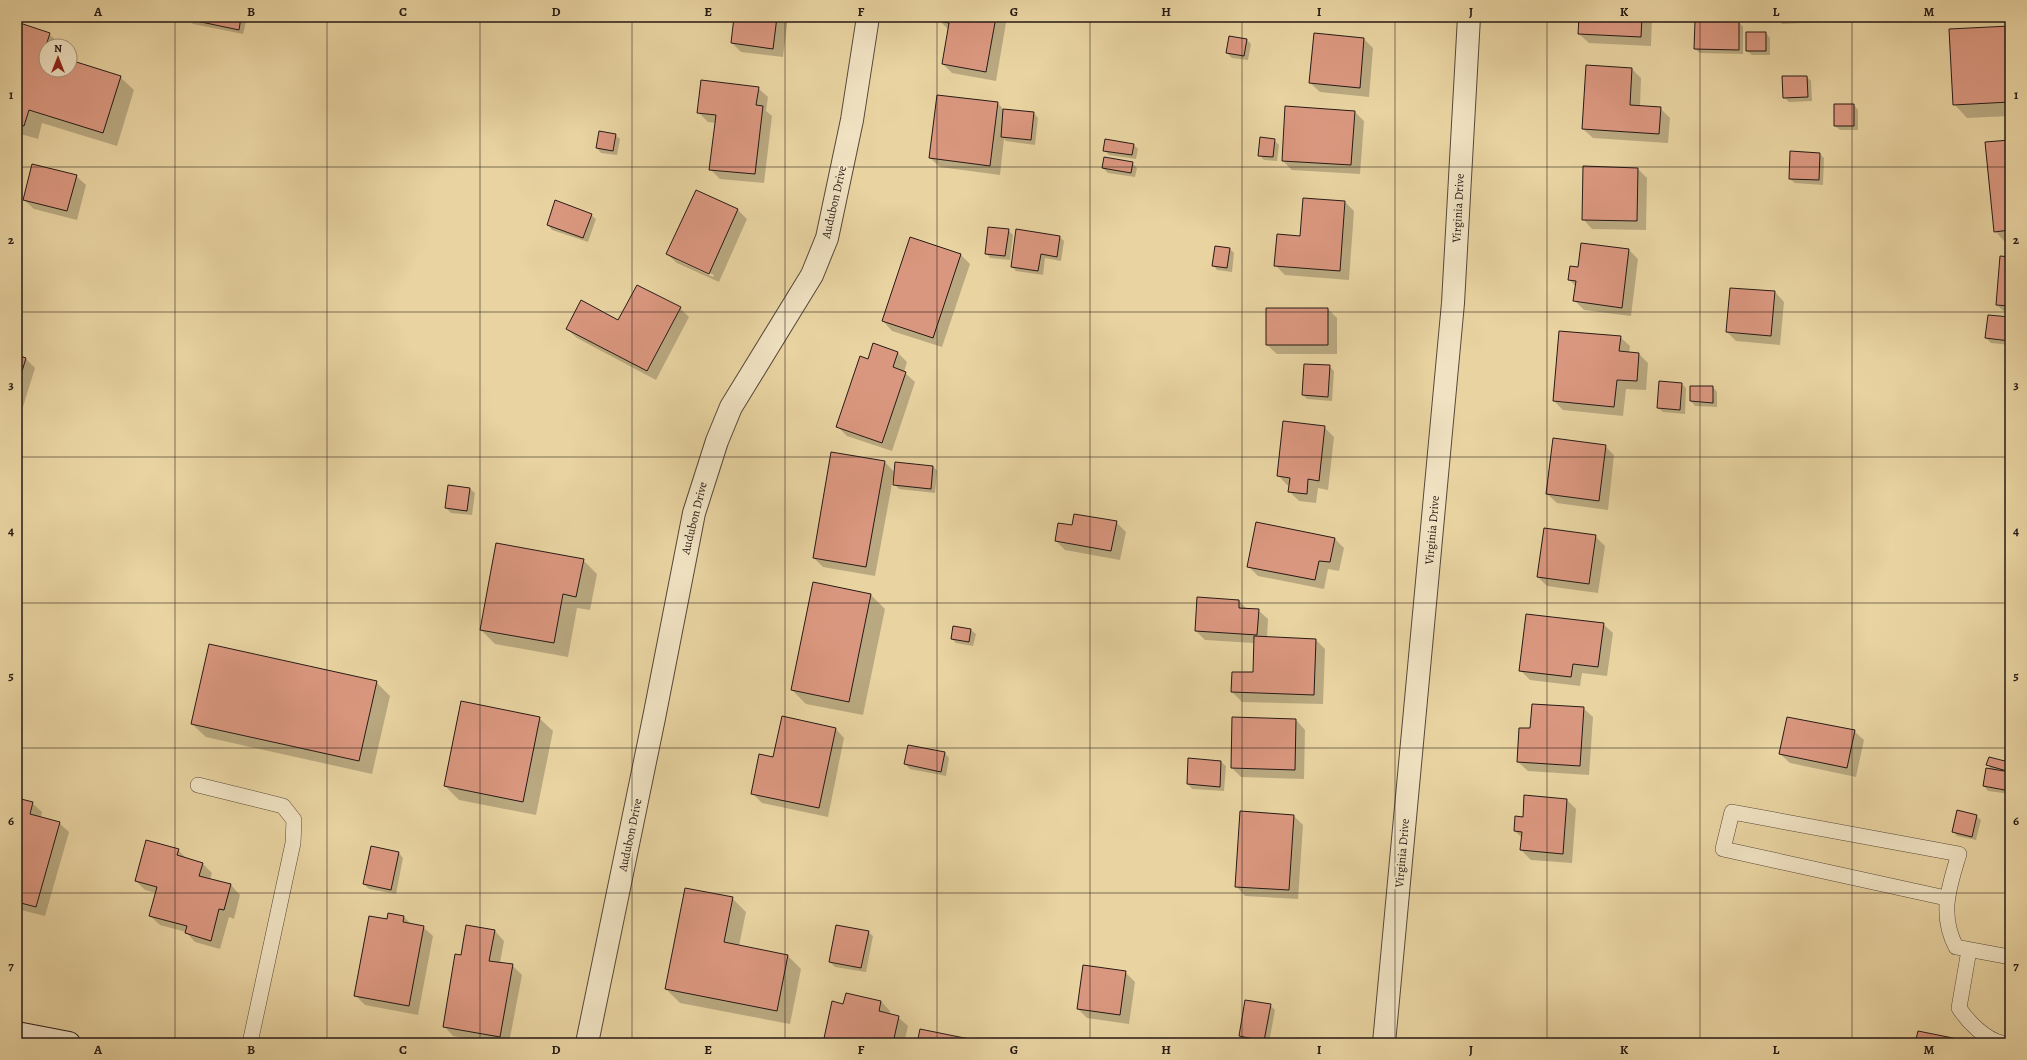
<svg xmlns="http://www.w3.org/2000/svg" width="2027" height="1060" font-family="Alegreya,serif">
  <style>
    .shadow { fill: #0003; fill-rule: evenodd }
    .building { fill: #da977f; stroke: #261a15 }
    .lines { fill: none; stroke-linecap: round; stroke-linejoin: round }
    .lane-casing { stroke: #564838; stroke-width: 16 }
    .street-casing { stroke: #564838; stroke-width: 24 }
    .secondary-casing { stroke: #261a15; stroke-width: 24 }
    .lane { stroke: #f0e2c2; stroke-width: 15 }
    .street { stroke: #f0e2c2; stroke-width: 22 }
    .secondary { stroke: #f0e2c2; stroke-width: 22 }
    .grid { fill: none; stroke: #261a15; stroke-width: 1; stroke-opacity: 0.55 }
    .labels { text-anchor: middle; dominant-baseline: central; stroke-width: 4; stroke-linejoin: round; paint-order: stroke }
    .street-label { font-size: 12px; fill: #261a15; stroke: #f0e2c2 }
    .neatline { fill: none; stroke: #261a15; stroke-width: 1.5 }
    .grid-label { font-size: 13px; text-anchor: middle; font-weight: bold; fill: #261a15 }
  </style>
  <rect width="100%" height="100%" fill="#e8d3a1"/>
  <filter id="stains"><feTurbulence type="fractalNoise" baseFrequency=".005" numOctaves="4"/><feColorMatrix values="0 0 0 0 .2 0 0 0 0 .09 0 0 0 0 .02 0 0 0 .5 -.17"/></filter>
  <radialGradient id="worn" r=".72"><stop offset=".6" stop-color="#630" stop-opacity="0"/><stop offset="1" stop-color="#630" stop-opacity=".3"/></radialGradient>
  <path class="shadow" d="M188,17h59l-4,17 -50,-10 -5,-5z
    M735,17h53l-5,40 -42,-5 -9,-9z
    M941,17h66l-11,64 -44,-8 -9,-9 6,-34 -9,-9z
    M1580,17h72l-1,29 -62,-3 -10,-9z
    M1778,17h43v5l-39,2z
    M1739,22l4,5v27l-43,-1 -5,-4z
    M17,23l32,11 13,12h-16v24h24v-9l50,16 14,13 -17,56 -75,-23 -4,16 -21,-6z
    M2010,27v89l-43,2 -13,-14z
    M1766,33l4,5v17h-18l-5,-4z
    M1364,39l9,9 -4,49 -49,-5 -10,-9z
    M1247,40l4,4 -3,16 -16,-2 -5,-5z
    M1632,69l9,9 -1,29 20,1 10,10 -2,25 -75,-5 -10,-9z
    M1807,77l4,4 1,20 -23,1 -5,-5z
    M758,88l10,9 -2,14 6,5 -8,67 -44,-4 -10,-10 6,-46 -8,-1 -10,-10z
    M998,103l6,7 30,3 4,5 -3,27 -29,-4 -2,-2 -4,36 -60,-8 -10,-9z
    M1854,105l4,5v20h-18l-5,-4z
    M1355,112l9,9 -4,53 -68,-4 -9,-9z
    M615,135l5,4 -3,16 -16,-2 -4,-5z
    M1274,140l5,5 -2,16 -13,-1 -5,-5z
    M2010,141v99l-6,1 -9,-10z
    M1133,144l5,5 -2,10 -27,-4 -5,-5z
    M1820,154l4,4 -1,27 -28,-2 -5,-4z
    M1132,163l5,5 -2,9 -27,-4 -5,-5z
    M1638,169l9,9 -1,52 -54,-1 -9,-10z
    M76,176l10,9 -9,35 -43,-11 -10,-9z
    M696,191l42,19 9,9 -28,63 -42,-19 -10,-9zM677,258l37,17 -1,2 -36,-17z
    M1345,202l9,9 -5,69 -64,-5 -10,-10z
    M591,215l5,4 -8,23 -36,-12 -4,-5z
    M1008,230l5,5 -3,25 -20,-2 -4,-5z
    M1059,236l5,5 -3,20 -16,-3 -2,17 -27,-4 -4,-4z
    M1230,249l4,4 -2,19 -15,-2 -4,-5z
    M1629,250l9,9 -7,57 -47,-6 -9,-9 1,-14 -7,-8z
    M961,255l9,9 -28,83 -50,-16 -9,-10z
    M2010,258v56h-3l-10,-9z
    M1775,292l9,10 -4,43 -44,-4 -9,-9z
    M680,308l9,9 -33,63 -79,-42 -10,-9 52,-7z
    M1328,309l9,9v36h-60l-10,-9z
    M2010,318v27l-19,-2 -5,-5z
    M1620,337l10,9 -1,7 10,1 9,9 -2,27 -20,-1 -3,27 -60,-6 -9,-9z
    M898,353l9,9 -3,10 11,10 -23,69 -45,-15 -10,-10 32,-66z
    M17,356l9,3 9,9 -13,42 -5,-2z
    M1329,366l5,5 -2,30 -25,-2 -4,-4z
    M1682,384l4,4 -1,26 -22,-2 -5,-4z
    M1713,387l4,5v15l-22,-1 -4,-5z
    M1324,427l10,10 -6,53 -10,-2 -2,15 -17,-2 -9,-9v-7h-3l-9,-10z
    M1605,446l9,9 -6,55 -51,-7 -10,-9z
    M885,462l10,11 38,-7 4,5 -2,22 -36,-4 -5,-5 1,-11h-1l-19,103 -52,-9 -9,-9z
    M449,486l21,3 5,4 -3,22 -21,-2 -5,-5z
    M1116,522l10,10 -6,28 -55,-10 -9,-9 17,-14z
    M1595,536l10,10 -7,47 -51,-7 -9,-9z
    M1335,539l9,9 -5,23 -11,-2 -4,20 -66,-13 -10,-10z
    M583,560l14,14 -7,36 -13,-2 -9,49 -73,-13 -14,-14z
    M814,583l57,12 14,14 -22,106 -57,-11 -14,-14z
    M1198,598l41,3 8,8 11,1 10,9 -1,19 49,2 9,9 -2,55 -81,-2 -10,-10 1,-19 21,1v-31l-49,-3 -9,-9z
    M1603,624l10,9 -6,43 -25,-3 -2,13 -50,-6 -10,-10z
    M954,627l17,3 5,4 -3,12 -17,-3 -4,-4z
    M376,682l14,14 -18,78 -166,-37 -14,-13z
    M1583,708l10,9 -4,58 -61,-4 -10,-9 13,-33z
    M539,718l14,13 -17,84 -77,-15 -14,-14z
    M1296,720l9,10 -1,49 -63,-2 -9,-9z
    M835,728l9,10 -16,79 -66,-14 -10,-10 22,-35z
    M1854,731l10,9 -8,37 -66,-14 -10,-9z
    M945,753l4,5 -3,18 -36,-7 -5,-5z
    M1189,760l32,2 5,4 -2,25 -32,-2 -4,-5z
    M2008,763l2,2v29l-22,-3 -4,-5 9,-16 -6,-5z
    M17,799l15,4 10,9 -1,6 18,5 10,9 -24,84 -28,-7z
    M1567,800l9,9 -4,54 -41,-3 -10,-10 1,-12 -7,-7 9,-13z
    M1294,816l9,9 -5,74 -53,-3 -9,-10z
    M1976,816l5,4 -5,20 -19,-4 -4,-5z
    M178,850l9,9 15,4 10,10 -2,7 21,5 9,10 -6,24 -5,-2 -9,32 -25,-7 -9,-10 -26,-7 -10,-9 6,-23 -11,-3 -9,-9z
    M399,853l4,5 -7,36 -27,-5 -5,-5z
    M732,898l14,14 -7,34 48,9 14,14 -11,55 -110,-21 -14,-14z
    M389,914l15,3 8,8 11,2 10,9 -15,79 -53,-10 -10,-10z
    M495,931l9,10 -4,22 12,2 10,10 -13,68h-15l-41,-7 -9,-10 17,-70z
    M868,932l5,4 -7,36 -31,-5 -5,-5z
    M1125,972l10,10 -6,42 -42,-6 -9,-9z
    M881,1001l9,10 -1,4 9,2 10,9 -4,17h-80l20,-38z
    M1270,1005l5,5 -6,33h-22v-2l-7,-5z"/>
  <path class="building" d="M187,17h54l-2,13 -52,-11z
    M734,17h43l-4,32 -42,-6z
    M940,17h56l-10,55 -44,-8 7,-41 -10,-2z
    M1579,17h63l-1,20 -63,-3z
    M1777,17h40v1l-40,2z
    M1695,21h44v29l-45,-1z
    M17,22l33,11 -6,19h2v18h24v-10l51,16 -18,57 -74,-23 -5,16 -7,-2z
    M2010,26v76l-57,3 -4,-76z
    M1746,32h20v19h-20z
    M1314,33l50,5 -4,50 -51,-5z
    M1229,36l18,3 -3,17 -18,-3z
    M1586,65l46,3 -2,37 31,2 -2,27 -77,-5z
    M1782,76h25l1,21 -25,1z
    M701,80l58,7 -3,18 7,1 -8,68 -46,-4 7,-55 -19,-2z
    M937,95l61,7 -8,64 -61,-8z
    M1834,104h20v22h-20z
    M1285,106l70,5 -4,54 -69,-4z
    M1003,109l31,3 -3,28 -30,-3z
    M599,131l17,3 -3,17 -17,-3z
    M1260,137l15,2 -2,18 -15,-1z
    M1105,139l29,5 -2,11 -29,-4z
    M2010,140v90l-16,2 -9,-90z
    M1790,151l30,2 -1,27 -30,-1z
    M1104,157l29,5 -2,11 -29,-5z
    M32,164l45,11 -10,36 -44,-11z
    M1583,166l55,2 -1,53 -55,-1z
    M696,190l42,19 -29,65 -43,-20z
    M1303,198l42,3 -5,70 -66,-5 3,-32 23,2z
    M555,200l37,14 -9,24 -36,-13z
    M988,227l21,2 -4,27 -20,-2z
    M1016,229l44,7 -3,21 -16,-3 -3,17 -27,-4z
    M910,237l51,17 -28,84 -51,-17z
    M1581,243l48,6 -7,59 -49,-7 3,-20 -8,-1 2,-14 8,1z
    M1215,246l15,2 -3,20 -15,-2z
    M2000,256l10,1v49l-14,-1z
    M637,285l44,22 -34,64 -81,-42 15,-29 37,20z
    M1730,288l45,3 -4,45 -45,-4z
    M1266,308h62v37h-62z
    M1988,315l22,2v24l-25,-3z
    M1559,331l62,5 -2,15 20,2 -2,28 -20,-1 -3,27 -61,-6z
    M873,343l25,9 -5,15 13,5 -24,71 -46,-16 24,-71 8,3z
    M17,355l9,3 -9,30z
    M1304,364l26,1 -2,32 -26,-2z
    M1659,381l23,2 -2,27 -23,-2z
    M1690,386h23v17l-23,-2z
    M1283,421l42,5 -6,55 -11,-2 -1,15 -19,-2 2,-14 -13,-2z
    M1553,438l53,7 -7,56 -53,-7z
    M831,452l54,9 -19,106 -53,-9z
    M895,462l38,4 -2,23 -38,-4z
    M448,485l22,3 -3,23 -22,-3z
    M1074,514l43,7 -6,30 -56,-10 3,-18 14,2z
    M1256,522l79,16 -5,24 -11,-1 -4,19 -68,-13z
    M1544,528l52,7 -7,49 -52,-7z
    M496,543l88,16 -8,38 -13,-3 -9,49 -74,-13z
    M813,582l58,12 -22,108 -58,-12z
    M1197,597l42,3v8l20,1 -2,26 -62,-4z
    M1526,614l78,9 -6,44 -25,-3 -2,13 -52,-6z
    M953,626l18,3 -2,13 -18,-3z
    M1254,636l62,3 -2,56 -83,-3 1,-20h21z
    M209,644l168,37 -18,80 -168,-37z
    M461,701l79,16 -17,85 -79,-16z
    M1532,704l52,3 -4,59 -63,-4 2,-34h11z
    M782,716l54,12 -17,80 -68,-14 8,-40 14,3z
    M1232,717l64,2 -1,51 -64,-2z
    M1787,717l68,13 -8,38 -68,-14z
    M908,745l37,7 -4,20 -37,-8z
    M1989,757l20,5 -2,9 -21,-6z
    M1188,758l33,3 -1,26 -33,-3z
    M1986,768l24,4v19l-27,-5z
    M1524,795l43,4 -4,55 -43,-4 2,-18 -8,-1 1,-15 8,1z
    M17,798l16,4 -3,12 30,8 -24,85 -19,-5z
    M1957,810l20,5 -5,22 -20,-5z
    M1240,811l54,4 -5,75 -54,-3z
    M146,840l33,9 -2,6 26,8 -4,13 32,8 -7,26 -5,-1 -8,32 -26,-8 2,-7 -38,-10 8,-29 -22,-6z
    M371,846l28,6 -8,38 -28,-6z
    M685,888l48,9 -9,45 64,13 -11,56 -112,-22z
    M388,913l16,3 -1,6 21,4 -15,80 -55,-10 15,-80 18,3z
    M466,925l29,5 -6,31 24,3 -13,73 -57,-10 12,-73 6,1z
    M836,925l33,6 -8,37 -32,-6z
    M1083,965l43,6 -6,44 -43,-6z
    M846,993l35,8 -2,10 20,5 -6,27h-70l9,-42 11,3z
    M1245,1000l26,4 -7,37 -25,-5z
    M920,1029l69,14h-72z
    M1918,1031l35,7v5h-38z"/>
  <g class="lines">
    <defs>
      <path id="lane" d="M198,785l85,21 11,14 -1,23 -43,200
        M1946,898l-223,-49 9,-37 227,42c-10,33 -20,60 -3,93l54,10
        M1969,950l-10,58c9,14 27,32 43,35"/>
      <path id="street" d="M587,1043l67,-325 40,-205 23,-72 14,-34 81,-132 15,-37 25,-118 16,-103
        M1384,1043l69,-740 16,-286"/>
      <path id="secondary" d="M17,1033l52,10"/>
    </defs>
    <use href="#lane" class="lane-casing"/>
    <use href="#street" class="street-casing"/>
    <use href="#secondary" class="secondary-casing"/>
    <use href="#lane" class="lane"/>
    <use href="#street" class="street"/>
    <use href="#secondary" class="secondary"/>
  </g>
  <path class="grid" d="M175,17v1026M327,17v1026M480,17v1026M632,17v1026M785,17v1026M937,17v1026M1090,17v1026M1242,17v1026M1395,17v1026M1547,17v1026M1700,17v1026M1852,17v1026M17,167h1993M17,312h1993M17,457h1993M17,603h1993M17,748h1993M17,893h1993"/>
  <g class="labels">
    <g class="street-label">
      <text transform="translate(834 202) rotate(-77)">Audubon Drive</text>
      <text transform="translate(1458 208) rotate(-87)">Virginia Drive</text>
      <text transform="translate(694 518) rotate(-76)">Audubon Drive</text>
      <text transform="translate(1432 530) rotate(-85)">Virginia Drive</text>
      <text transform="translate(630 835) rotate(-78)">Audubon Drive</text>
      <text transform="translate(1402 853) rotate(-85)">Virginia Drive</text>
    </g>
  </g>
  <rect width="2027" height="1060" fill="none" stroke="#e8d3a1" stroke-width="44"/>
  <g transform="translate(58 58)"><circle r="19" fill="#f0e2c2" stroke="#9f927d"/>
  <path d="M0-3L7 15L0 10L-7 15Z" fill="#8f2418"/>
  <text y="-6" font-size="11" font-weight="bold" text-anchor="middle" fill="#261a15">N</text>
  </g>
  <rect x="22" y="22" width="1983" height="1016" class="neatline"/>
  <g class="grid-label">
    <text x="98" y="16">A</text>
    <text x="251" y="16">B</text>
    <text x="403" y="16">C</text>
    <text x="556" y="16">D</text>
    <text x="708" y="16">E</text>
    <text x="861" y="16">F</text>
    <text x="1014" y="16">G</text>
    <text x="1166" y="16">H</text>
    <text x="1319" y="16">I</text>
    <text x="1471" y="16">J</text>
    <text x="1624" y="16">K</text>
    <text x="1776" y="16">L</text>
    <text x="1929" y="16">M</text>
    <text x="11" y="99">1</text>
    <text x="2016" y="99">1</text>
    <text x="11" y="244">2</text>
    <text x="2016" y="244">2</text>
    <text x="11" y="389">3</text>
    <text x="2016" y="389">3</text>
    <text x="11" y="535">4</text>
    <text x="2016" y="535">4</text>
    <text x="11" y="680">5</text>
    <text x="2016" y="680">5</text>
    <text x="11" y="825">6</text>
    <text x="2016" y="825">6</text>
    <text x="11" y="970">7</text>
    <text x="2016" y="970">7</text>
    <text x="98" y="1054">A</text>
    <text x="251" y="1054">B</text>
    <text x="403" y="1054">C</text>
    <text x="556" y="1054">D</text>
    <text x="708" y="1054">E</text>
    <text x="861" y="1054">F</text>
    <text x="1014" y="1054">G</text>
    <text x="1166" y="1054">H</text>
    <text x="1319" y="1054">I</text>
    <text x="1471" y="1054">J</text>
    <text x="1624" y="1054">K</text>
    <text x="1776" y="1054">L</text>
    <text x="1929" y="1054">M</text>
  </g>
  <rect width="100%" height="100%" filter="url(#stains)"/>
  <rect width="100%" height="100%" fill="url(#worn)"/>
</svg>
